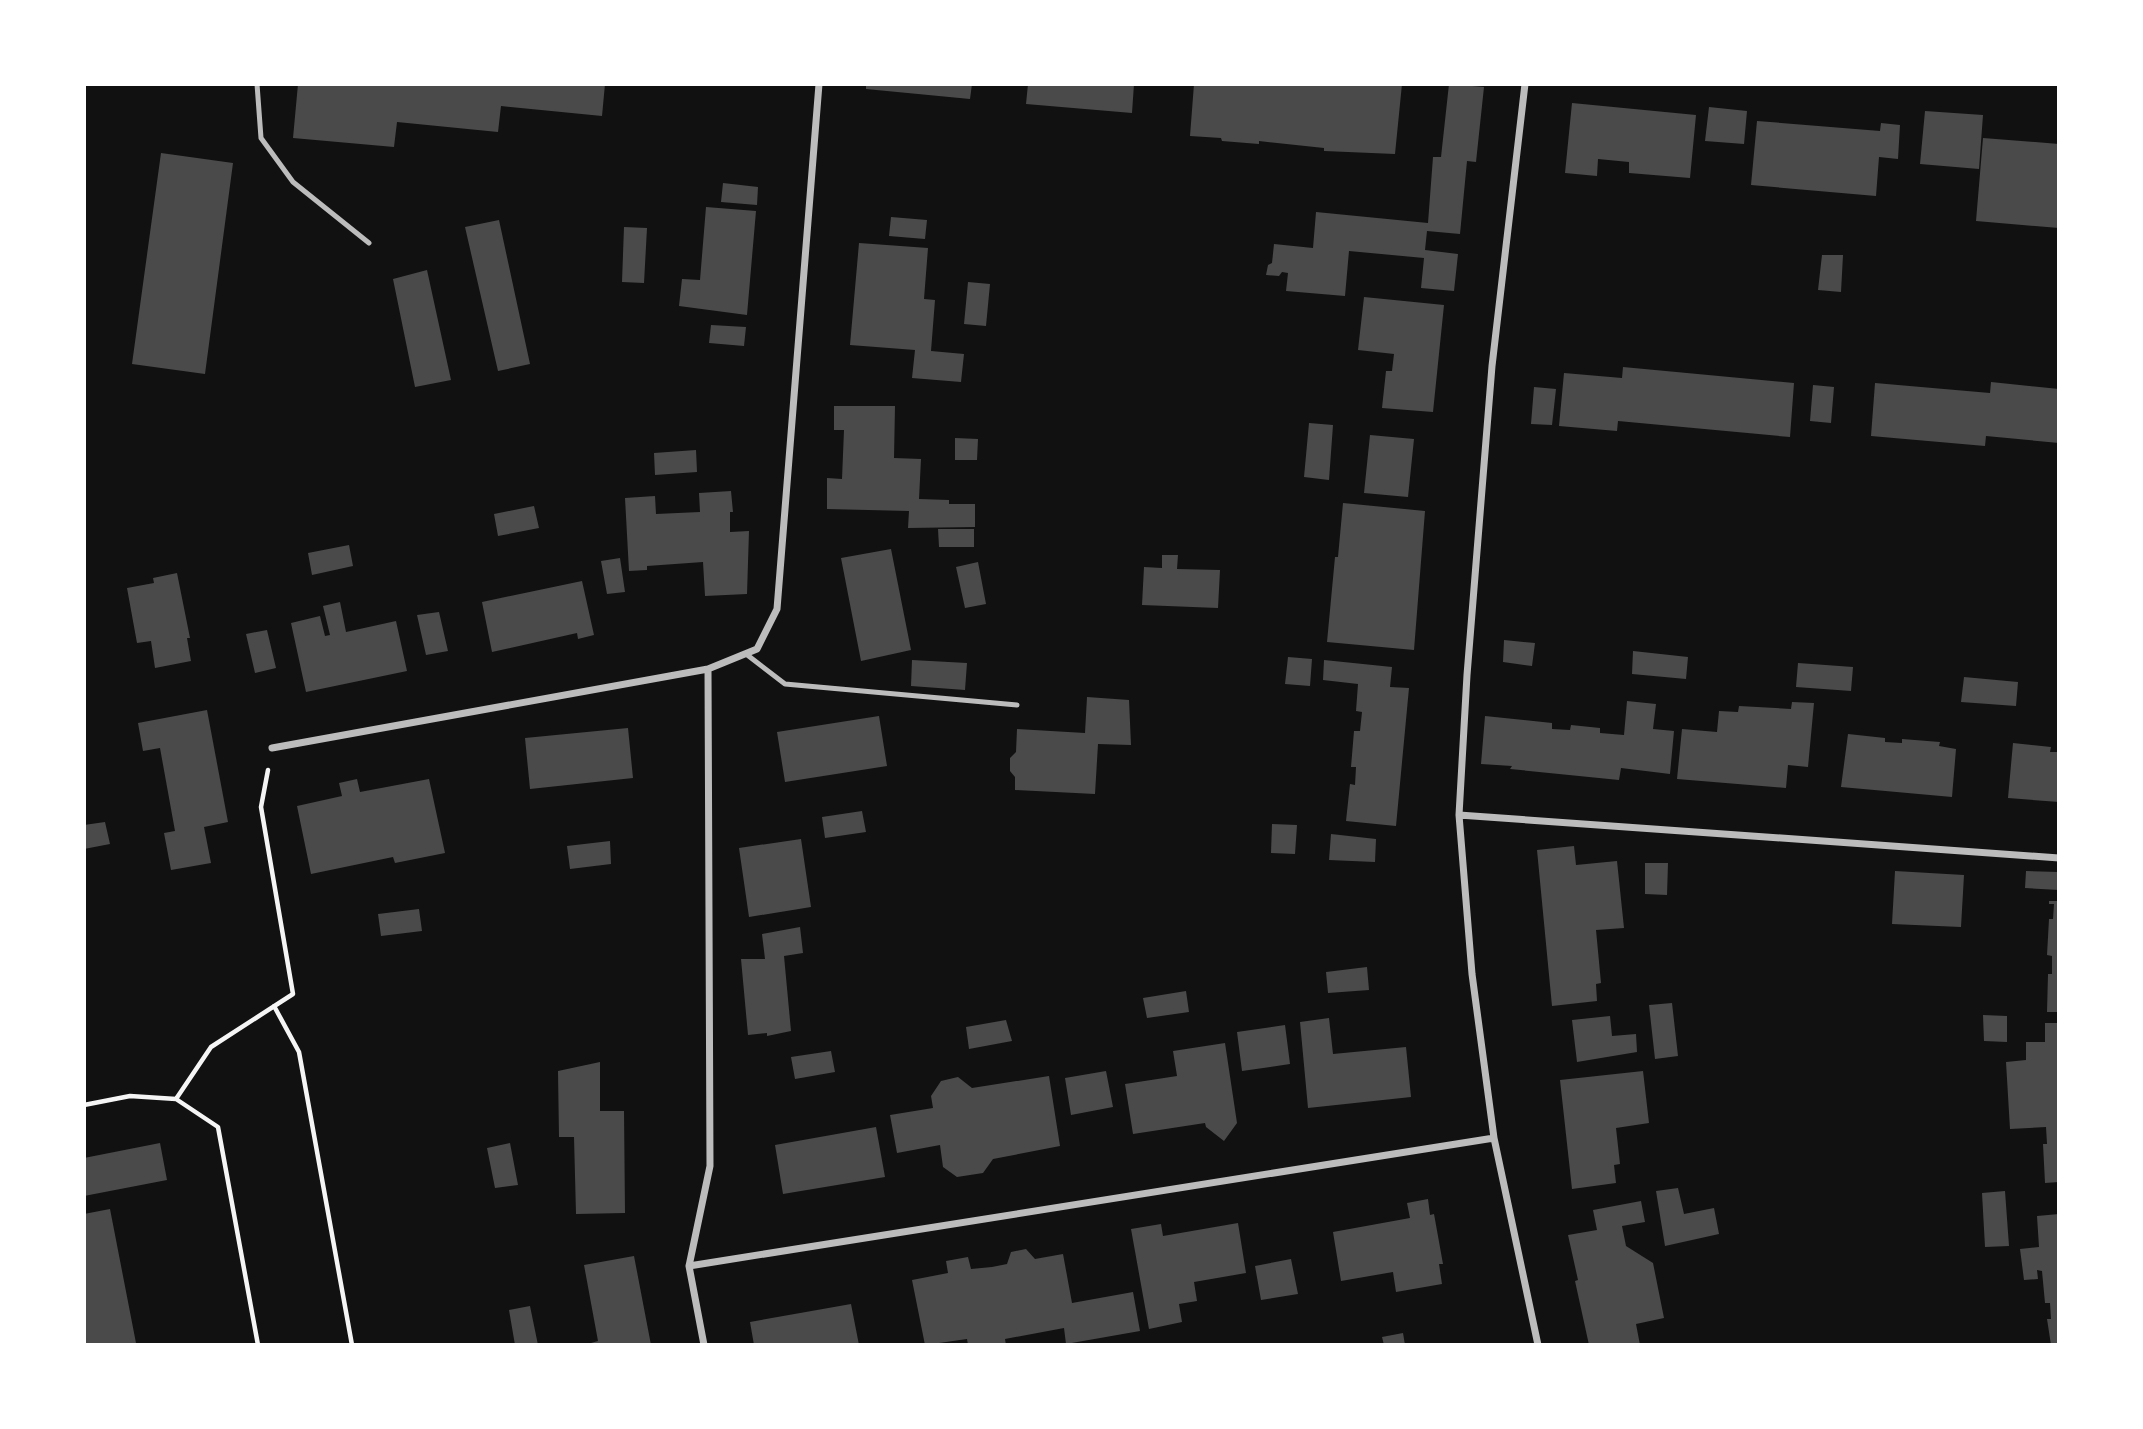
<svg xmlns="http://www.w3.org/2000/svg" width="2143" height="1429" font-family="'Work Sans',sans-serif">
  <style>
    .building { fill: #4a4a4a }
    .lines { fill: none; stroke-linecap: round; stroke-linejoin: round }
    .path { stroke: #f5f5f5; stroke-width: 4.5 }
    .service { stroke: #bcbcbc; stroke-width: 5 }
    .minor { stroke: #bcbcbc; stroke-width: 7 }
  </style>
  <rect width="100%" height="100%" fill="#111"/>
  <path class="building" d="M298,84h307l-3,32 -101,-10 -3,26 -101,-10 -3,25 -101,-9z
    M866,84h106l-2,15 -104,-10z
    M1028,84h106l-2,29 -106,-9z
    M1194,84h208l-7,70 -71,-3v-3l-65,-7v3l-37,-3 -1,-3 -31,-2z
    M1449,84l35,3 -8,75 -9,-1 -7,73 -33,-3 -2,19 33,4 -4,37 -33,-3 3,-30 -75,-7 -4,45 -59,-5 2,-18 -6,-1 -3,4 -13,-1 2,-10 4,-2 2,-19 39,4 3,-36 112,11 5,-66h8z
    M1572,103l124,12 -6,63 -61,-5v-11l-31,-3 -1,17 -32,-3z
    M1709,107l38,4 -3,33 -39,-3z
    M1925,111l58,4 -4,54 -59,-5z
    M1757,121l123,10 1,-8 19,2 -2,34 -19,-2 -3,39 -125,-11z
    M1983,138l76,6v84l-83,-7z
    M161,153l72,10 -28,211 -73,-10z
    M723,183l35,4 -1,18 -36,-3z
    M706,207l50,4 -9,104 -68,-9 3,-27 18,1z
    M891,217l36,3 -2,19 -36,-3z
    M499,220l31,144 -32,7 -33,-144z
    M624,227l23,1 -3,55 -22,-1z
    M859,243l69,5 -4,51 11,1 -4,51 33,3 -3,28 -49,-4 3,-28 -65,-5z
    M1822,255h21l-2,37 -23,-2z
    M427,270l24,110 -36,7 -22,-108z
    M968,282l22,2 -4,42 -22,-2z
    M1364,297l80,8 -11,107 -51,-4 4,-37h6l2,-17 -36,-4z
    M711,325l35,2 -2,19 -35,-3z
    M1623,367l171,16 -4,54 -172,-16 -1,10 -58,-5 5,-53 58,5z
    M1991,382l68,7v54l-73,-7 -1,10 -114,-10 4,-53 115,10z
    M1813,385l21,2 -3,36 -21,-2z
    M1534,387l22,2 -4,36 -21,-1z
    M834,406h61l-1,52 27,1 -2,40 30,1v4h26v23l-67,1 1,-17 -82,-2v-31l15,1 2,-49h-10z
    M1309,423l24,2 -4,55 -25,-3z
    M1370,435l44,4 -6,58 -44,-4z
    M955,438l23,1 -1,21h-22z
    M696,450l1,22 -42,3 -1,-22z
    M731,491l2,21h-3v20l19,-1 -2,63 -42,2 -2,-34 -56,4v4l-18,1 -4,-73 30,-2 1,18 44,-2 -1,-19z
    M1343,503l82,8 -11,139 -87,-8 8,-85h3z
    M534,506l5,22 -41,8 -4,-22z
    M938,529h36v18h-35z
    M349,545l4,21 -41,9 -4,-22z
    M891,549l20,101 -50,11 -20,-103z
    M1162,555h16l-1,14 43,1 -2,38 -76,-3 2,-38 18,1z
    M620,558l5,34 -18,2 -6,-33z
    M978,562l8,42 -21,4 -9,-41z
    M177,573l13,65h-3l4,23 -36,7 -4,-27 -14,2 -10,-55 27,-5 -1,-5z
    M582,581l12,54 -16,4 -1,-6 -85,19 -10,-50z
    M340,602l6,30 50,-11 11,50 -101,21 -15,-69 29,-7 5,20 5,-1 -7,-29z
    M439,612l9,39 -22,4 -9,-40z
    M267,630l9,38 -21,5 -9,-39z
    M1504,640l31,3 -3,23 -29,-4z
    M1633,651l55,6 -2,22 -54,-5z
    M1288,657l24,2 -2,27 -25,-2z
    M912,660l55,3 -2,27 -54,-4z
    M1324,660l68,7 -2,20 19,1 -13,138 -50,-5 4,-37 5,1 1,-18h-5l3,-36h6l2,-19 -6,-1 2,-27 -35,-4z
    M1798,663l55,4 -2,24 -55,-4z
    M1964,677l54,5 -2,24 -55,-4z
    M1087,697l42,3 2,45 -33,-1 -3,50 -80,-4v-13l-5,-6v-13l6,-6 1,-23 68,4z
    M1627,701l29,3 -3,25 21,2 -4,43 -49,-6 -2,12 -109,-11 2,-3 -31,-2 4,-48 67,7v6l18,1 1,-5 29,3v5l24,2z
    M1792,702l22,1 -6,64 -20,-2 -2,23 -109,-9 5,-50 35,3 2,-21 19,1 1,-6 52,3z
    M207,710l21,112 -24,5 7,36 -40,7 -7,-37 11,-2 -15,-83 -17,3 -5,-28z
    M879,716l8,50 -102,16 -8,-50z
    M628,728l5,50 -103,11 -5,-51z
    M1848,734l37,4v4l17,1v-4l38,3 -1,4 17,3 -4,48 -111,-10z
    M2013,743l38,4 -1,5h9v50l-51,-4z
    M357,779l3,13 69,-13 16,74 -50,10 -2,-6 -82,17 -14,-68 45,-10 -3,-13z
    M862,811l4,21 -41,6 -3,-21z
    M105,822l5,22 -26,5v-24z
    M1272,824l25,1 -2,29 -24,-1z
    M1331,834l45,5 -1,23 -46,-2z
    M801,839l10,68 -62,10 -10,-69z
    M610,841l1,23 -41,5 -3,-23z
    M1574,846l2,19 41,-4 7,67 -28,2 5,53 -5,1 1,17 -45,5 -15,-156z
    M1645,863h23l-1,32 -22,-1z
    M1895,871l69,4 -3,52 -69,-3z
    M2026,871l33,1v18l-34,-2z
    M2049,901h10v111h-12l1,-38h4v-18l-5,-1 2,-36h4l1,-15h-5z
    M419,909l3,22 -41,5 -3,-22z
    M800,927l3,26 -19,3 7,75 -24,5v-3l-19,2 -7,-76h24l-3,-25z
    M1367,967l2,23 -41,3 -2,-21z
    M1186,991l3,21 -42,6 -4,-20z
    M1672,1003l6,53 -23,3 -6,-54z
    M1983,1015l24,1v26l-23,-1z
    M1610,1016l2,20 24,-2 1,18 -60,10 -5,-42z
    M1329,1018l4,36 73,-7 5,50 -103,11 -8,-86z
    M1006,1020l6,21 -43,8 -3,-22z
    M2045,1023h14v159l-14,1 -2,-39h4l-1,-17 -36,2 -4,-67 20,-2v-18h19z
    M1285,1025l5,39 -48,7 -5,-39z
    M1225,1043l12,80 -13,18 -18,-14 -1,-4 -72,11 -8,-50 52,-8 -4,-25z
    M831,1051l4,21 -40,7 -4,-22z
    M600,1062v49h24l1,102 -49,1 -2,-77h-15l-1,-66z
    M1106,1071l7,36 -42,8 -6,-37z
    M1643,1071l6,52 -33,5 4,36 -6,1 2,18 -44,6 -12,-109z
    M1049,1076l11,70 -67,13 -10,14 -26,4 -14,-10 -3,-22 -43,8 -7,-38 43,-7 -2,-12 10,-15 17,-4 14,11z
    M876,1127l9,50 -102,17 -8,-49z
    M160,1143l7,37 -83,16v-38z
    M510,1143l8,42 -23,3 -8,-40z
    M1678,1188l6,26 30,-6 5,26 -54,12 -9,-55z
    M2005,1191l4,55 -24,1 -3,-54z
    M1428,1199l2,16 4,-1 9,50h-4l3,20 -46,8 -3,-20 -52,9 -8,-49 77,-14 -3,-15z
    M1641,1201l4,21 -23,4 4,20 27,17 11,55 -28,6 4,21h-51l-14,-64 3,-1 -10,-45 29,-5 -4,-20z
    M110,1209l26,134 -52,2v-131z
    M2059,1214v131h-8l-4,-26h4l-1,-16h-5l-3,-32 -5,-1 1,9 -14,1 -4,-31 19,-2 -2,-31z
    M1238,1223l8,50 -52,9 3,19 -18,3 3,18 -33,7 -18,-100 30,-5 2,12z
    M1026,1249l9,10 28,-5 9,49 61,-11 7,39 -74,13 -2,-16 -59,11 1,6h-38l-1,-6 -42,6 -13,-65 36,-7 -2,-12 22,-4 3,12 21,-2 15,-3 4,-12z
    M634,1256l17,89h-67l14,-4 -14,-76z
    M1291,1259l7,35 -37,6 -6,-34z
    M851,1304l8,41h-105l-4,-23z
    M530,1306l8,39h-23l-6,-35z
    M1403,1333l2,12h-21l-2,-8z"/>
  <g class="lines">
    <path class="path" d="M274,1006l25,46 53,293
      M176,1099l35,-52 82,-53 -32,-187 7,-37
      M84,1105l46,-9 46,3 42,28 40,218"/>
    <path class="service" d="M257,84l4,54 32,44 76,61
      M746,654l39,30 232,21"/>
    <path class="minor" d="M1525,84l-33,282 -25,309 -8,140 13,159 22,164 44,207
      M272,748l436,-79
      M1459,815l600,43
      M689,1266l805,-128
      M704,1345l-15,-79 21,-100 -2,-497 49,-20 20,-40 42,-525"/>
  </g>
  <rect width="2143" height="1429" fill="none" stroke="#ffffff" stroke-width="172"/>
</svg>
